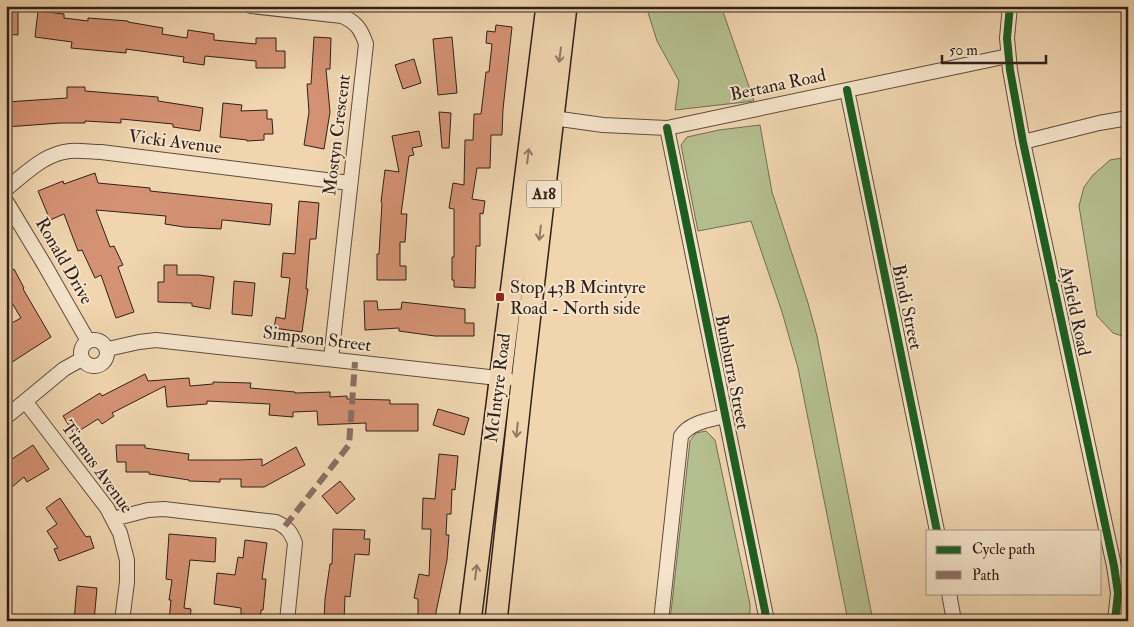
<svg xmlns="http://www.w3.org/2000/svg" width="1134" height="627" font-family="'IM FELL Double Pica',serif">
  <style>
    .green { fill: #b5be8f; stroke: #726f54 }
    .building { fill: #d49274; stroke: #30201a }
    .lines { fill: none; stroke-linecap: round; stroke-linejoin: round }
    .minor-casing { stroke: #604d3f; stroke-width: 16 }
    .primary-casing { stroke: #30201a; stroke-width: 24 }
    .minor { stroke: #f5e4cb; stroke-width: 14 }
    .primary { stroke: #f0d5af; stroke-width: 21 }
    .quiet { stroke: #8d6e63; stroke-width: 6; stroke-dasharray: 12 6; stroke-linecap: butt }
    .cycleway-casing { stroke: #f5e4cb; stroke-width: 11 }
    .cycleway { stroke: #1b5e20; stroke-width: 8 }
    .oneway { stroke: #907a64 }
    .poi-dot { fill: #8f2418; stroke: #f5e4cb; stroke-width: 2 }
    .labels { text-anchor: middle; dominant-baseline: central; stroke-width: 4; stroke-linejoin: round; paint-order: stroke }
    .shield { fill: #f5e4cb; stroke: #6b5b4f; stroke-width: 1 }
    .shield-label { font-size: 16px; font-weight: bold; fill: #30201a }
    .street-label { font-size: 18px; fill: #30201a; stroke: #f5e4cb }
    .poi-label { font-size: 18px; fill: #30201a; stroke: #f5e4cb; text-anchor: start }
  </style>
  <rect width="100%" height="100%" fill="#f0d5af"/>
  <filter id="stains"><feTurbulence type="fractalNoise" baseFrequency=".004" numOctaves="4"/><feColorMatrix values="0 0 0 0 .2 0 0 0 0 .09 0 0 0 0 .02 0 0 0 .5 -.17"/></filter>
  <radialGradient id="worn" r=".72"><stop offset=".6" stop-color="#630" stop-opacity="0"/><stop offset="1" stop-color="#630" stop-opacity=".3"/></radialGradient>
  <path class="green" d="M646,6h75l33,95 -79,9 4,-29 -22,-40z
    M760,125l12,67 36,111 9,33 56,285h-25l-50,-253 -16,-56 -31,-91 -53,10 -17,-86 6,-8 32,-7z
    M1128,157v181l-15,-5 -16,-17 -18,-110 5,-19 9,-12 17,-15z
    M706,431l9,9 35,164v9c-13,13 -62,8 -80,8l20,-180 6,-8z"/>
  <path class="building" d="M6,11h12v24l-12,-1z
    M38,11l26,3v4l24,3v-3l40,3v1l35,6 -1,6 25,4 1,-8 26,4v6l42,4v-6h20v13h9v17h-29v-7l-51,-5 -1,9 -21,-3 1,-5 -58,-8v4l-55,-5 1,-6 -37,-5z
    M496,25l16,2 -9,82 -1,26h-11l-1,33h-13l-5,31 13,2 -2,13 -3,-1v33h-4l-1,42 -21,-1v-7h-2v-23h2v-48l-5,-1 4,-25 11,2 1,-45h8l1,-26h7l5,-42h3l3,-28 -6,-1 1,-12 8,1z
    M314,37l17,1 -1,31h-4l4,43 -6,37 -20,-4 5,-33 -2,-28h4z
    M452,37l5,56 -19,2 -5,-56z
    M414,59l7,24 -18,6 -8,-24z
    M67,87h18v4l73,6v4l45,7 -3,23 -27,-4v-3l-52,-5v4l-36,-2v2h-25l-54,4v-25l61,-4z
    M223,103l19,2 -1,6 26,-1v9h5l1,15h-9v6l-17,1v-1l-27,-3z
    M439,112l12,1 -2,35h-7z
    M419,131l3,15 -10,2 2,7 -5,1 -8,58h6l-2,28h-5v24h6v14h-29v-26h2l3,-51 -1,-1 4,-32 14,2 -7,-36z
    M95,173l3,10 52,5v3l122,13 -2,21 -46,-5h-2l-1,9 -37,-2 -19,-3 1,-8 -70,-6 14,37 4,-1 9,19 -5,2 16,45 -18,6 -15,-43 -6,3 -13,-28 -4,1 -14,-37 -14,6 -12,-29 25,-10 1,3z
    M299,201l20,2 -3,36h-6l-4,50h2l-6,43 -28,-4 2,-11 9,2 5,-41 -9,-1 2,-24 12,1z
    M164,265h13v10h22l15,2 -4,32 -18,-3v-3l-34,-1v-20h6z
    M14,269l10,19 -1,1 28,48 -45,29v-40l15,-8 -15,-25v-19z
    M234,281l21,2 -3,33 -20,-2z
    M364,301h13l1,9 23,-1 1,-7 63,7v14h9v13h-39l-36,-5v-3l-34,2z
    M145,374l3,7 41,-3 1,8 23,-2v-2l38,1 -1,5 45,4v1l35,-1v5l17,-1v3l43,1v4h28v27h-52v-8l-48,2 -1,-14 -24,1v5l-24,-2 1,-11 -63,-3v3l-40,3 -2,-21 -53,27 2,3 -12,8 -4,-5 -24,15 -11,-18 37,-23 2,3z
    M438,409l31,9 -5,17 -31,-10z
    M33,445l16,24 -22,13 -3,-5 -18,15v-29z
    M116,445h29v3l44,6 -1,6h50l24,-1v7l34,-19 9,18 -41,22h-23v-8h-21v3l-31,-1v-1l-40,-6v-2h-23v-10h-9z
    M439,454l19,2 -3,34 -3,-1 -1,25h-4l-1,21h3l-2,25 -11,52v9h-18v-22l-4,-1 5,-24 10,2 2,-47h-9l1,-31 12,1z
    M340,481l15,18 -18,15 -15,-18z
    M60,498l26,39 4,-1 4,12 -35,13 -5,-12 4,-1 -11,-17 10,-7 -11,-16z
    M333,529l32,1 -1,9h6l-1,16 -14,-1 -5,43 -5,-1 -1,25h-20l1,-22 5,-35h2z
    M169,534l47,4 -1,24 -25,-2 -6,48 7,1 -1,12h-21l2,-21h-2l3,-20 -6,-1z
    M245,540l22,3 -5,36h4l-3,31h-2l-1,11h-19v-13l-27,-4 3,-31 18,2 3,-18 5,1z
    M77,586l20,2 -3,33h-20z"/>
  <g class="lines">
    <defs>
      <path id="minor" d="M251,6l91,10c14,6 19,13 24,28l-35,315
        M1010,6l-3,32 3,32 13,72 91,424 4,27 -3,28
        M847,90l90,441
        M553,118l50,7 64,3 341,-72
        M667,128l100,493
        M1023,142l76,-19 29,-5
        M6,189c19,-15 39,-36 64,-38 10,-1 21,1 31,1l249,31
        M6,201l38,63 44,77
        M81 353a13 13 0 1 1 26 0a13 13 0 1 1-26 0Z
        M108,349l31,-7 17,-2 351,39
        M25,401l82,107 13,25 7,27v22l-5,39
        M6,417l58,-48 18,-10
        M113,519l35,-9 16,-1 112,13c11,5 15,10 19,21l-8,78
        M949,593l5,28
        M661,621l20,-185c9,-14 29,-16 44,-20"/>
      <path id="primary" d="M470,621l77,-615
        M496,621l26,-239 44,-376"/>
    </defs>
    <use href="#minor" class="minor-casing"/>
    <use href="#primary" class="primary-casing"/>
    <use href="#minor" class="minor"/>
    <use href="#primary" class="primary"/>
    <path class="quiet" d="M285,526l64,-81 6,-83"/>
    <defs>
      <path id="cycleway" d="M1010,6l-3,32 3,32 13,72 91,424 4,27 -3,28
        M847,90l90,441
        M667,128l100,493"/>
    </defs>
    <use href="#cycleway" class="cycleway-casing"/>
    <use href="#cycleway" class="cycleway"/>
  </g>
  <defs><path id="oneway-shaft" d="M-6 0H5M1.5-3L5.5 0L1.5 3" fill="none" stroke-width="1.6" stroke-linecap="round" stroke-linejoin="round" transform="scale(1.25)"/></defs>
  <g class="oneway">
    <use href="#oneway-shaft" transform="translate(560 55) rotate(97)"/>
    <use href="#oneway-shaft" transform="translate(528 156) rotate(-83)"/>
    <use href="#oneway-shaft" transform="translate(540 233) rotate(97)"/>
    <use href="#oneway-shaft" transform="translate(517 430) rotate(96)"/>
    <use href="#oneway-shaft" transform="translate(476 572) rotate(-83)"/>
  </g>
  <rect class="poi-dot" x="495" y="292" width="10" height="10" rx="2.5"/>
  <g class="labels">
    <rect class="shield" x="526.5" y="180.5" width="35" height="27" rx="4"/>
    <g class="shield-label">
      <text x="544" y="194">A18</text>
    </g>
    <g class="street-label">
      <text transform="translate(778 85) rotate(-12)">Bertana Road</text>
      <text transform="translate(337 135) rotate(-83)">Mostyn Crescent</text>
      <text transform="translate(175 142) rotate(7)">Vicki Avenue</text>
      <text transform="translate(64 261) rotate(60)">Ronald Drive</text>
      <text transform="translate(907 307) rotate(78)">Bindi Street</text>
      <text transform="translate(1075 311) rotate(78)">Ayfield Road</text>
      <text transform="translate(317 339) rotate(7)">Simpson Street</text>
      <text transform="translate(732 372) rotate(79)">Bunburra Street</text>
      <text transform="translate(498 388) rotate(-83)">McIntyre Road</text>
      <text transform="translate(97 467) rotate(54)">Titmus Avenue</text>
    </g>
    <g class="poi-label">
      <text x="510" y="287">Stop 43B Mcintyre<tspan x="510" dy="21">Road - North side</tspan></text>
    </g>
  </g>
  <rect width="1134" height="627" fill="none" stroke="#f0d5af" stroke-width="25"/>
  <rect x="8" y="8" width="1119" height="612" fill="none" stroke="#30201a" stroke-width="2.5"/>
  <rect x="12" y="12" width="1109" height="602" fill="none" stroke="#30201a"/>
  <rect x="926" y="530" width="175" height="65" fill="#f5e4cb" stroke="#a69684"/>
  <rect x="936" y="546" width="25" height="8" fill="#1b5e20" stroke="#a69684"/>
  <text x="972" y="554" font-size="15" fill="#30201a">Cycle path</text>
  <rect x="936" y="571" width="25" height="8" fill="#8d6e63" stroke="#a69684"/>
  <text x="972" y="580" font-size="15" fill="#30201a">Path</text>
  <path d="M942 55v8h104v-8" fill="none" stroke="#30201a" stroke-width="2.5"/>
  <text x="949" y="55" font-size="15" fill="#30201a" stroke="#f5e4cb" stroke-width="4" paint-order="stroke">50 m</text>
  <rect width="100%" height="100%" filter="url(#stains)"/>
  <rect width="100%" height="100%" fill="url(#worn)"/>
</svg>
